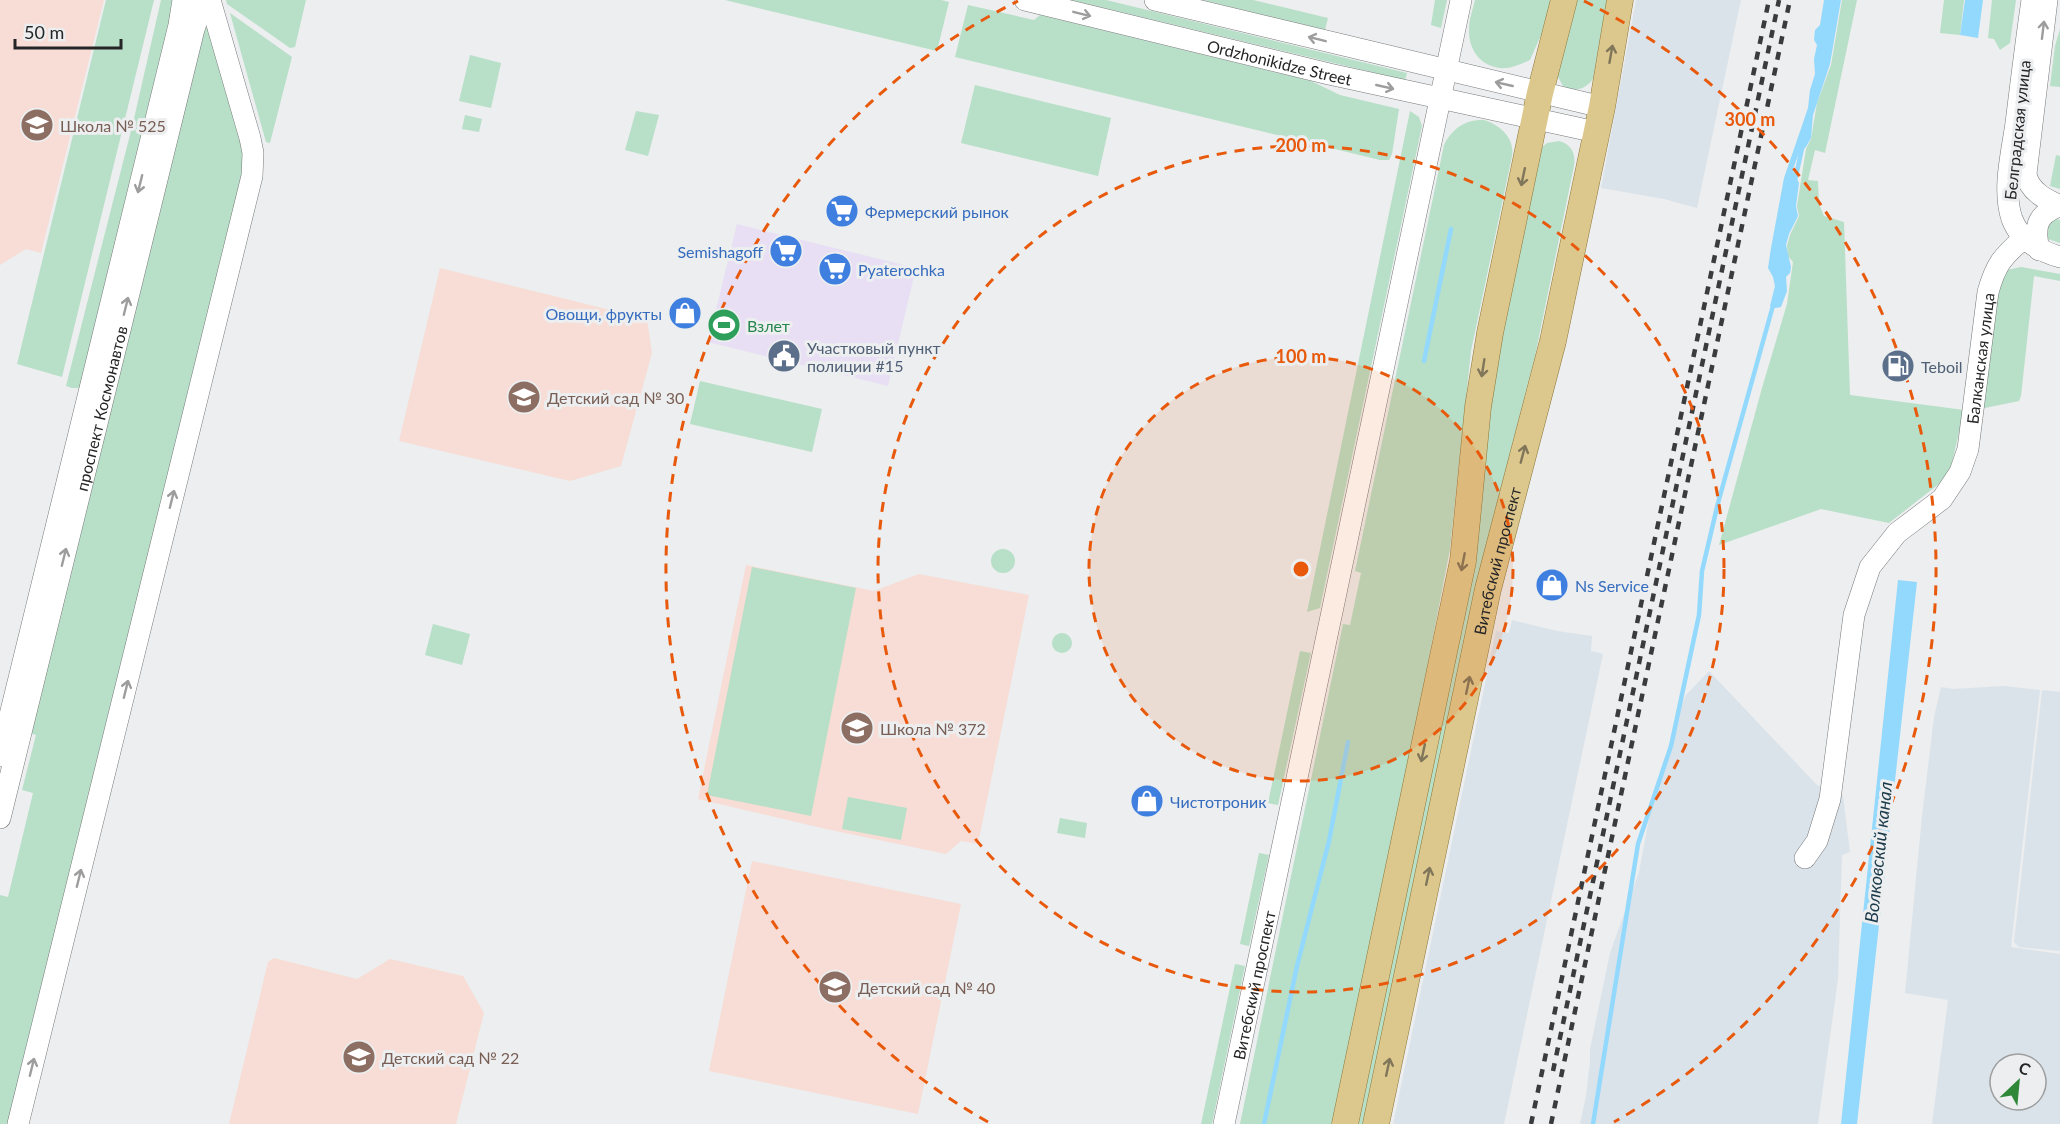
<svg xmlns="http://www.w3.org/2000/svg" width="2060" height="1124" font-family="Lato,sans-serif">
  <style>
    .commercial { fill: #e8dff4 }
    .built { fill: #dbe3ea; fill-rule: evenodd }
    .education { fill: #f7ddd6 }
    .green { fill: #b8dfc7 }
    .water { fill: #93d9fd }
    .lines { fill: none; stroke-linecap: round; stroke-linejoin: round }
    .stream { stroke: #93d9fd; stroke-width: 4.5 }
    .minor-casing { stroke: #76787a; stroke-width: 22 }
    .major-casing { stroke: #8c7638; stroke-width: 27 }
    .minor { stroke: #fff; stroke-width: 21 }
    .major { stroke: #dcc78d; stroke-width: 26 }
    .rail { stroke: #3a3b3c; stroke-width: 4.5; stroke-dasharray: 8 8; stroke-linecap: butt }
    .oneway { stroke: #9d9d9d }
    .oneway2 { stroke: #80765a }
    .ring { fill: none; stroke: #e8590c; stroke-width: 3; stroke-dasharray: 10 8 }
    .labels { text-anchor: middle; dominant-baseline: central; stroke-width: 6; stroke-linejoin: round; paint-order: stroke }
    .street-label { font-size: 16px; fill: #252526; stroke: #eceeef }
    .education-label { font-size: 16px; fill: #785e54; stroke: #eceeef; text-anchor: start }
    .shop-label { font-size: 16px; fill: #366cbe; stroke: #eceeef; text-anchor: start }
    .leisure-label { font-size: 16px; fill: #27864d; stroke: #eceeef; text-anchor: start }
    .service-label { font-size: 16px; fill: #4e5e75; stroke: #eceeef; text-anchor: start }
    .water-label { font-size: 18px; font-style: italic; fill: #1a3a49; stroke: #eceeef }
    .centre { fill: #e8590c; stroke: #eceeef; stroke-width: 3 }
    .ring-label { font-size: 18px; text-anchor: middle; font-weight: bold; fill: #e8590c; stroke: #eceeef; stroke-width: 6; stroke-linejoin: round; paint-order: stroke }
  </style>
  <rect width="100%" height="100%" fill="#eceeef"/>
  <path class="commercial" d="M737,224l179,44 -28,118 -180,-44z"/>
  <path class="built" d="M1636,0h105l-44,208 -33,-9 -63,-11z
    M1512,620l45,11 35,5 -1,15 12,3 -99,470h-111l103,-493 13,2z
    M1709,671l108,114 26,11 7,56 -8,3 -4,124 -20,145h-238l6,-28 4,-35v-12l20,-96 29,-81 15,-80 17,-46 7,-33 8,-18z
    M2004,686l36,4 -29,257 49,7v170h-128l16,-124 -43,-7 17,-177 12,-99 7,-30 12,2zM2000,1064h36v36h-36z
    M2042,690l18,2v259l-41,-4 -5,-5z"/>
  <path class="education" d="M0,0h104l-63,253 -15,-4 -26,16z
    M440,268l207,51 5,34 -31,113 -51,15 -171,-40z
    M746,565l128,26 45,-17 110,21 -51,249 -17,-3 -15,13 -120,-25 -128,-30z
    M752,861l209,43 -43,210 -209,-43z
    M274,958l83,21 33,-20 73,17 21,37 -28,111h-227l39,-162z"/>
  <path class="green" d="M106,0h48l-92,377 -45,-13z
    M161,0h11l2,9 -92,379h-10l-6,-2 67,-263z
    M226,0h80l-11,47 -5,1 -63,-44z
    M725,0h216l8,2 -12,49z
    M1071,0h35l301,73 -2,7z
    M1203,0h50l75,18 -3,12z
    M1435,0h12l-6,28 -10,-3z
    M1475,0h76l-10,35 -11,25c-7,3 -15,7 -23,8 -24,2 -39,-17 -38,-39 0,-10 4,-20 6,-29z
    M1575,0h32l-14,79c-8,11 -19,13 -30,7l-6,-11z
    M1842,0h15l-32,153 -10,-3 -7,30 10,1 1,23 5,12 20,6 6,173 114,15 -15,66 -60,47 -68,-14 -102,36 43,-157 25,-84 6,-42 -5,-6 -1,-10 3,-11 9,-19 -2,-10 9,-57 5,-10 6,-36 14,-38z
    M1944,0h20l-4,35 -20,-2z
    M1992,0h24l-6,43 -10,7 -6,-11 -6,-1z
    M968,5l66,15 6,-5 271,66 29,14 59,14 -7,45 -3,6h-9l-425,-103z
    M230,13l62,44 -22,86 -4,-1z
    M203,27h5l39,130 -237,967h-10v-229l8,2 25,-104 -11,-3 14,-55 -7,-2z
    M2060,29v58l-10,-1 5,-40z
    M470,55l31,8 -10,45 -32,-7z
    M975,85l136,33 -13,58 -137,-33z
    M636,111l23,4 -11,41 -23,-6z
    M1410,111l9,6 3,9 -102,482 -13,4z
    M465,115l17,4 -3,13 -17,-3z
    M1484,120c16,5 31,18 28,36l-41,195 -21,198 -99,513 -14,62h-97l103,-500 7,1 11,-52 -6,-2 89,-426c8,-16 21,-26 40,-25z
    M1559,141c12,3 17,12 15,25l-39,190 -52,201 -118,567h-8l120,-576 15,-168 48,-231 7,-6z
    M2056,155l4,1v33l-10,-3z
    M2052,218l8,2v23l-15,-5 -4,-13z
    M2021,267l39,7v7l-26,-5 -13,120 -2,5 -34,7 -3,-1 16,-124 9,-13z
    M700,381l122,28 -10,43 -122,-28z
    M991 561a12 12 0 1 1 24 0a12 12 0 1 1-24 0Z
    M752,567l104,21 -45,228 -104,-21z
    M433,624l37,10 -8,31 -37,-10z
    M1052 643a10 10 0 1 1 20 0a10 10 0 1 1-20 0Z
    M1300,651l11,2 -33,152 -10,-2z
    M848,797l59,11 -6,32 -59,-11z
    M1060,818l27,5 -2,15 -28,-5z
    M1259,853l10,2 -20,91 -9,-2z
    M1235,964l10,2 -33,158h-11z"/>
  <path class="water" d="M1824,0h17l-11,64 -17,51 -2,23 -5,9 -7,6 -6,16 1,5 5,9 -3,23 2,10 -9,18 -3,11 5,22 -1,6 -4,4 1,14 -6,16 -6,1 -5,-2 5,-20 -2,-9 -5,-9 3,-20 13,-70 24,-70 2,-18 5,-16 -1,-15 3,-14 -3,-5 1,-10 5,-5z
    M1965,0h18l-5,38 -18,-3z
    M1898,580l19,2 -60,542h-16z"/>
  <g class="lines">
    <path class="stream" d="M1795,180l8,-36
      M1424,361l27,-132
      M1264,1124l33,-158 32,-125 19,-99
      M1593,1124l45,-280 33,-98 28,-131 3,-44 16,-68 56,-201"/>
    <defs>
      <g id="minor">
        <path id="s1" d="M1025,0l304,74 267,58"/>
        <path d="M1155,0l447,107"/>
        <path d="M2032,0c-6,41 -11,82 -16,123 -4,29 -14,67 -4,96 8,21 27,32 48,38"/>
        <path d="M2047,0l-21,174c3,17 19,25 34,32"/>
        <path d="M2039,250c-5,-23 -3,-35 20,-44"/>
        <path d="M0,756l179,-731 4,-25"/>
        <path id="s2" d="M0,818l194,-789 10,-29"/>
        <path id="s3" d="M1805,858l12,-17 13,-42 24,-184 16,-48 27,-34 45,-34 18,-27 8,-23 20,-157c8,-28 14,-35 36,-54"/>
        <path d="M18,1124l234,-948 1,-23 -3,-15 -40,-138"/>
        <path id="s4" d="M1224,1124l237,-1124"/>
      </g>
      <g id="major">
        <path d="M1345,1124l118,-563 15,-154 12,-74 50,-240 24,-93"/>
        <path id="s5" d="M1376,1124l112,-535 65,-248 49,-234 18,-107"/>
      </g>
    </defs>
    <use href="#minor" class="minor-casing"/>
    <use href="#major" class="major-casing"/>
    <use href="#minor" class="minor"/>
    <use href="#major" class="major"/>
    <path class="rail" d="M1553,1071l226,-1071
      M1531,1124l238,-1124
      M1551,1124l239,-1124"/>
  </g>
  <defs><path id="oneway-shaft" d="M-6 0H5M1.5-3L5.5 0L1.5 3" fill="none" stroke-width="1.6" stroke-linecap="round" stroke-linejoin="round" transform="scale(1.5)"/></defs>
  <g class="oneway">
    <use href="#oneway-shaft" transform="translate(1082 14) rotate(14)"/>
    <use href="#oneway-shaft" transform="translate(2043 30) rotate(-83)"/>
    <use href="#oneway-shaft" transform="translate(1317 39) rotate(-166)"/>
    <use href="#oneway-shaft" transform="translate(1504 84) rotate(-167)"/>
    <use href="#oneway-shaft" transform="translate(1385 87) rotate(13)"/>
    <use href="#oneway-shaft" transform="translate(140 184) rotate(104)"/>
    <use href="#oneway-shaft" transform="translate(126 306) rotate(-76)"/>
    <use href="#oneway-shaft" transform="translate(172 499) rotate(-76)"/>
    <use href="#oneway-shaft" transform="translate(64 557) rotate(-76)"/>
    <use href="#oneway-shaft" transform="translate(126 689) rotate(-76)"/>
    <use href="#oneway-shaft" transform="translate(79 878) rotate(-76)"/>
    <use href="#oneway-shaft" transform="translate(32 1067) rotate(-76)"/>
  </g>
  <g class="oneway2">
    <use href="#oneway-shaft" transform="translate(1611 54) rotate(-80)"/>
    <use href="#oneway-shaft" transform="translate(1523 177) rotate(102)"/>
    <use href="#oneway-shaft" transform="translate(1483 368) rotate(99)"/>
    <use href="#oneway-shaft" transform="translate(1523 454) rotate(-75)"/>
    <use href="#oneway-shaft" transform="translate(1463 562) rotate(101)"/>
    <use href="#oneway-shaft" transform="translate(1468 685) rotate(-78)"/>
    <use href="#oneway-shaft" transform="translate(1423 753) rotate(102)"/>
    <use href="#oneway-shaft" transform="translate(1428 876) rotate(-78)"/>
    <use href="#oneway-shaft" transform="translate(1388 1067) rotate(-78)"/>
  </g>
  <circle cx="1301" cy="569" r="212" fill="#e8590c" fill-opacity=".12"/>
  <g class="ring">
    <circle cx="1301" cy="569" r="212"/>
    <circle cx="1301" cy="569" r="423"/>
    <path d="M988 1122A635 635 0 0 1 1018 1M1584 1A635 635 0 0 1 1614 1122"/>
  </g>
  <defs>
    <symbol id="school-disc" viewBox="-11 -11 22 22"><circle r="9.5" fill="#8d6e63" stroke="#eceeef"/><path d="M0-5L7-2L0 1L-7-2ZM-4 1L0 2.5L4 1V4Q0 6-4 4Z" fill="#fff"/></symbol>
    <symbol id="supermarket-disc" viewBox="-11 -11 22 22"><circle r="9.5" fill="#3f7fe0" stroke="#eceeef"/><path d="M-6-5.5h2.5l.6 2H6L4.5 2H-2.5L-4.4-4H-6ZM-1.5 3.2a1.3 1.3 0 1 0 .1 0ZM3 3.2a1.3 1.3 0 1 0 .1 0Z" fill="#fff"/></symbol>
    <symbol id="shop-disc" viewBox="-11 -11 22 22"><circle r="9.5" fill="#3f7fe0" stroke="#eceeef"/><path d="M-5-2.5h2.3a2.7 3.5 0 0 1 5.4 0H5L5.5 6h-11ZM-1.5-2.5h3a1.5 2.3 0 0 0-3 0Z" fill="#fff"/></symbol>
    <symbol id="stadium-disc" viewBox="-11 -11 22 22"><circle r="9.5" fill="#2e9e5b" stroke="#eceeef"/><path d="M0-5a6.5 5 0 1 0 0 10a6.5 5 0 1 0 0-10ZM-3.5-1.8h7v3.6h-7Z" fill="#fff"/></symbol>
    <symbol id="civic-disc" viewBox="-11 -11 22 22"><circle r="9.5" fill="#5c6f8a" stroke="#eceeef"/><path d="M-.6-6.5H3V-4.5H.6V-3L4-1V1h2V6H-6V1h2V-1L-.6-3ZM-1.2 2.5V6h2.4V2.5Z" fill="#fff"/></symbol>
    <symbol id="fuel-disc" viewBox="-11 -11 22 22"><circle r="9.5" fill="#5c6f8a" stroke="#eceeef"/><path d="M-5.5-6h7V0h2V4h1.3V-2.5L3-4.5l.8-.8L6-3V5H2.5V1h-1V6h-7ZM-4.2-4.7v3.2H.2V-4.7Z" fill="#fff"/></symbol>
  </defs>
  <g fill-rule="evenodd">
    <use href="#school-disc" x="18" y="106" width="38" height="38"/>
    <use href="#supermarket-disc" x="823" y="192" width="38" height="38"/>
    <use href="#supermarket-disc" x="767" y="232" width="38" height="38"/>
    <use href="#supermarket-disc" x="816" y="250" width="38" height="38"/>
    <use href="#shop-disc" x="666" y="294" width="38" height="38"/>
    <use href="#stadium-disc" x="705" y="306" width="38" height="38"/>
    <use href="#civic-disc" x="765" y="337" width="38" height="38"/>
    <use href="#fuel-disc" x="1879" y="347" width="38" height="38"/>
    <use href="#school-disc" x="505" y="378" width="38" height="38"/>
    <use href="#shop-disc" x="1533" y="566" width="38" height="38"/>
    <use href="#school-disc" x="838" y="709" width="38" height="38"/>
    <use href="#shop-disc" x="1128" y="782" width="38" height="38"/>
    <use href="#school-disc" x="816" y="968" width="38" height="38"/>
    <use href="#school-disc" x="340" y="1038" width="38" height="38"/>
  </g>
  <g class="labels">
    <g class="street-label">
      <text stroke="none"><textPath href="#s1" startOffset="262">Ordzhonikidze Street</textPath></text>
      <text transform="translate(2017 130) rotate(-84)">Белградская улица</text>
      <text stroke="none"><textPath href="#s3" startOffset="549">Балканская улица</textPath></text>
      <text stroke="none"><textPath href="#s2" startOffset="422">проспект Космонавтов</textPath></text>
      <text stroke="none"><textPath href="#s5" startOffset="576">Витебский проспект</textPath></text>
      <text stroke="none"><textPath href="#s4" startOffset="142">Витебский проспект</textPath></text>
    </g>
    <g class="education-label">
      <text x="60" y="125">Школа № 525</text>
      <text x="547" y="397">Детский сад № 30</text>
      <text x="880" y="728">Школа № 372</text>
      <text x="858" y="987">Детский сад № 40</text>
      <text x="382" y="1057">Детский сад № 22</text>
    </g>
    <g class="shop-label">
      <text x="865" y="211">Фермерский рынок</text>
      <text x="763" y="251" text-anchor="end">Semishagoff</text>
      <text x="858" y="269">Pyaterochka</text>
      <text x="662" y="313" text-anchor="end">Овощи, фрукты</text>
      <text x="1575" y="585">Ns Service</text>
      <text x="1170" y="801">Чистотроник</text>
    </g>
    <g class="leisure-label">
      <text x="747" y="325">Взлет</text>
    </g>
    <g class="service-label">
      <text x="807" y="347">Участковый пункт<tspan x="807" dy="18">полиции #15</tspan></text>
      <text x="1921" y="366">Teboil</text>
    </g>
    <g class="water-label">
      <text transform="translate(1878 852) rotate(-84)">Волковский канал</text>
    </g>
  </g>
  <circle cx="1301" cy="569" r="9" class="centre"/>
  <g class="ring-label">
    <text x="1750" y="126">300 m</text>
    <text x="1301" y="152">200 m</text>
    <text x="1301" y="363">100 m</text>
  </g>
  <g transform="translate(2018 1082) rotate(26)"><circle r="28" fill="#eceeef" stroke="#9c9e9f" stroke-width="1.5"/>
  <path d="M0-4.5L10 22L0 15L-10 22Z" fill="#2f8838"/>
  <text y="-9" font-size="16" font-weight="bold" text-anchor="middle" fill="#252526">С</text>
  </g>
  <path d="M15 39v9h106v-9" fill="none" stroke="#252526" stroke-width="3"/>
  <text x="24" y="39" font-size="18" fill="#252526" stroke="#eceeef" stroke-width="4.5" paint-order="stroke">50 m</text>
</svg>
